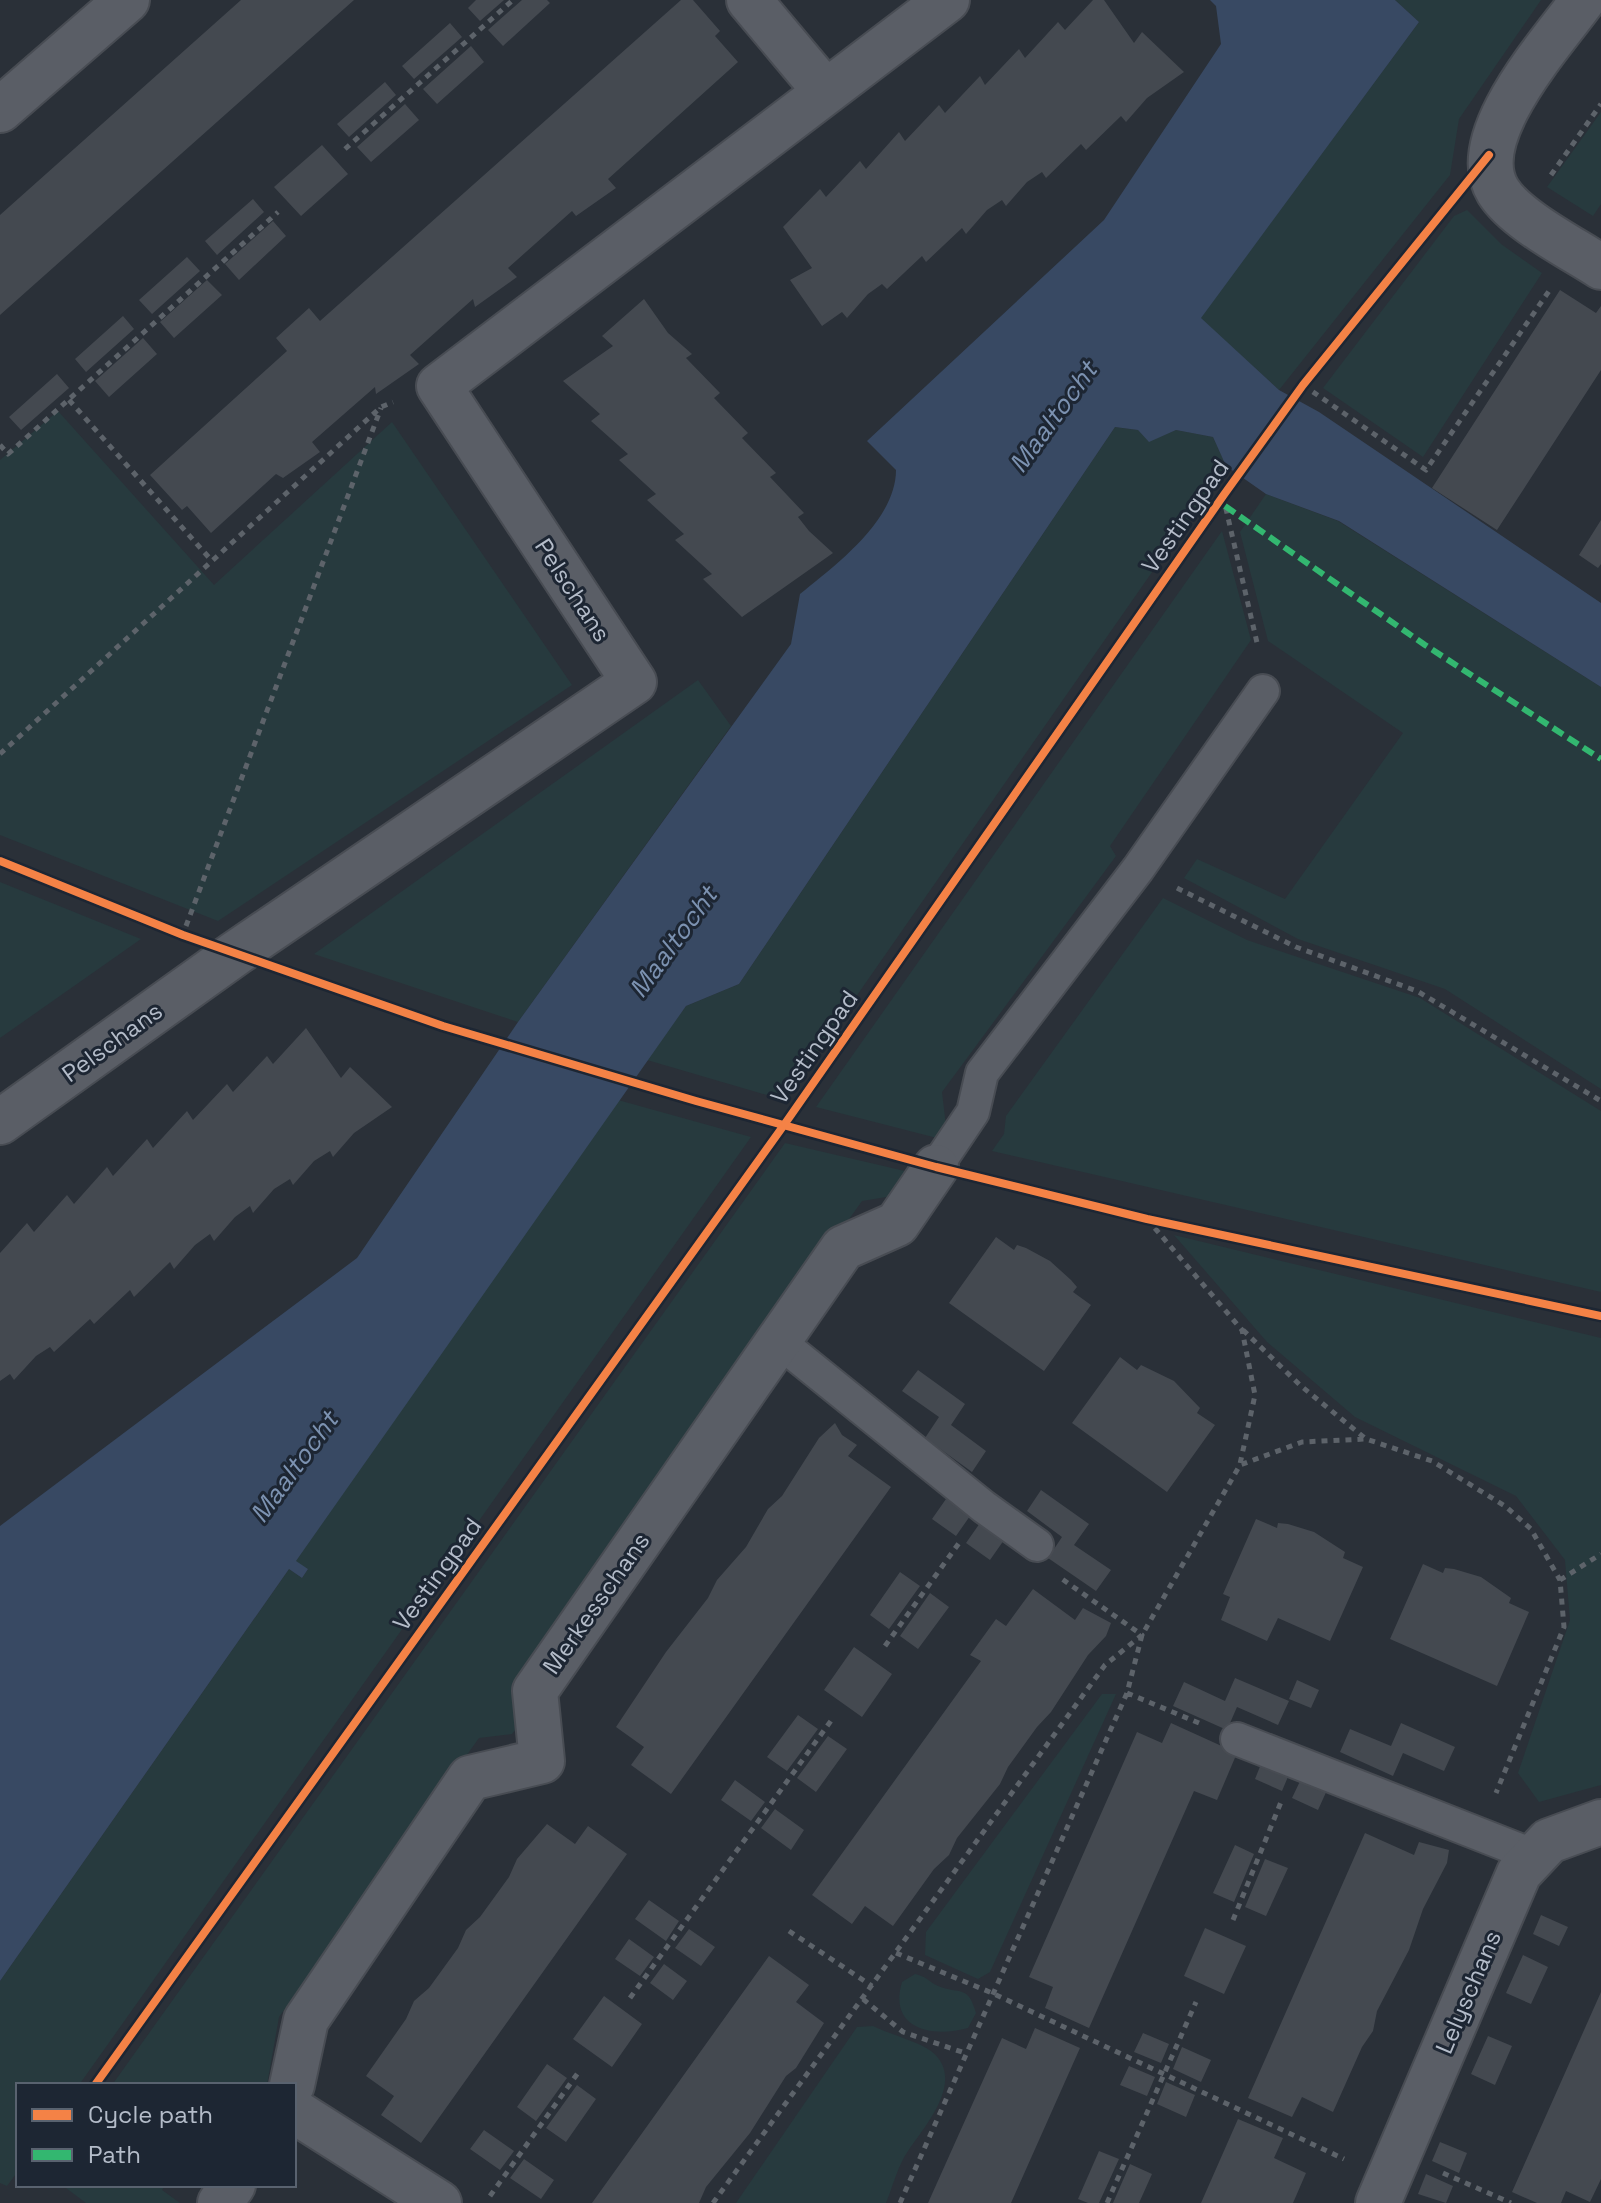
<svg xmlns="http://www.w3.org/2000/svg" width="1601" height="2203" font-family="'Space Grotesk',sans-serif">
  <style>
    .green { fill: #273a3e }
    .water { fill: #384963 }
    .building { fill: #444950 }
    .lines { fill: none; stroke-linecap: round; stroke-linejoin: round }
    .service-casing { stroke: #484c53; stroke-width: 36 }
    .minor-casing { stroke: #484c53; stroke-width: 48 }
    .path { stroke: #5d636a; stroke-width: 5; stroke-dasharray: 6 6; stroke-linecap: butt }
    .service { stroke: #5a5e66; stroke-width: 32 }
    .minor { stroke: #5a5e66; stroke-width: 44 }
    .quiet { stroke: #33b770; stroke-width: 6; stroke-dasharray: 12 6; stroke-linecap: butt }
    .cycleway-casing { stroke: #1d2633; stroke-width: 13 }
    .cycleway { stroke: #f48246; stroke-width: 8 }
    .labels { text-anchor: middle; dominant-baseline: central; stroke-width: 6; stroke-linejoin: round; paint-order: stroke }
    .street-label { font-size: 24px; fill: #b4bcc9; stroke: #1d2633 }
    .water-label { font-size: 26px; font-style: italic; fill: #7c92b1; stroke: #1d2633 }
  </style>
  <rect width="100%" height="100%" fill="#2a3038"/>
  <path class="green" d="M1395,0h146l-82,119 -9,56 -171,215 -79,-72 219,-296z
    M1601,112v92l-8,12 -46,-29z
    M1467,210l34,34 41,29 -119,184 -100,-69 131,-172z
    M58,411l156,174 178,-163 180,263 -354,236 -218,-86v-375z
    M1115,427l23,3 11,11 27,-11 37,7 13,29 -442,634 -137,-40 39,-54 53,-22z
    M1266,494l72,27 263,166v402l-156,-100 -147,-50 -114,-61 13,-19 88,40 118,-166 -135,-92 -28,-109z
    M1222,531l29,109 -141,206 6,10 -174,236 4,34 -9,12 -121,-31z
    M698,680l33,46 -213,296 -204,-68z
    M0,882l141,57 -141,99z
    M1163,898l84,42 173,58 181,113v181l-609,-141 12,-17 2,-18z
    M618,1100l133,37 -672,948h-61v86l-11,15 -7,-3v-202l289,-412 13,9 6,-9 -13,-7z
    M785,1143l124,29 -17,24 -30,5 -347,486 7,34 -10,13 -33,4 -200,279 -12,68h-155z
    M1174,1235l427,103v447l-62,17 -21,-29 52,-153 -5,-60 -49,-64 -161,-79 -88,-75z
    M1102,1694h14l-126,278 -12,7 -53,-24 1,-23z
    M915,1974c11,2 14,8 23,12 22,9 30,-2 38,27l-8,15c-36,10 -80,1 -66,-46z
    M873,2026c16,8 46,16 58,25 36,28 -6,75 -23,100 -10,14 -15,35 -22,52h-150l121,-176z
    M62,2185h104l-4,5 18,13h-94z"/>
  <path class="water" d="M1210,0h185l24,22 -218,296 78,72 40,22 282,191v84l-262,-166 -73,-27 -40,-28 -13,-29 -37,-7 -27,12 -11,-12 -23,-3 -376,557 -53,22 -390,555 12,8 -6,9 -13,-9 -289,412v-455l357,-268 161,-236 273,-378 9,-50c36,-29 96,-74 96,-124l-29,-29 237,-221 117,-176 -5,-38z"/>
  <path class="building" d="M241,0h113l-354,315v-100z
    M476,0h28l-24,21 -12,-13z
    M522,0h25l3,3 -47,43 -15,-16z
    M681,0h12l27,31 -5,5 23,26 -130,117 8,9 -40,28 -4,-5 -64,57 9,9 -42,30 -2,-8 -63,56 9,9 -43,30 -1,-7 -63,55 8,10 -37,26 -7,-4 -65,59 -24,-27 -5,4 -32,-35 137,-124 -11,-13 33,-30 11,13z
    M1093,0h11l30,43 8,-11 42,40 -37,26 -21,24 -5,-6 -35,34 -5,-6 -35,34 -4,-6 -15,10 -21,24 -4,-6 -15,10 -21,24 -4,-6 -36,34 -4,-6 -35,33 -5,-5 -14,10 -21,24 -5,-6 -20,14 -32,-46 22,-12 -29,-41 37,-38 6,8 34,-36 6,8 33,-37 6,9 34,-36 6,8 35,-37 5,9 34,-36 6,9 33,-36 7,8z
    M450,23l12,14 -48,42 -12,-13z
    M471,46l13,16 -47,42 -14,-15z
    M385,82l11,13 -47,42 -12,-13z
    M405,104l14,16 -48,42 -14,-15z
    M322,145l26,29 -47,42 -27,-29z
    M253,199l11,13 -47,43 -12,-14z
    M273,221l13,15 -47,44 -14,-16z
    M187,257l13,14 -48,43 -13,-14z
    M207,280l15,15 -48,43 -14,-16z
    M1560,290l36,23 5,-7v64l-104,160 -65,-42z
    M644,299l24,34 24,21 -6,4 34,35 -6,5 34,35 -6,5 34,35 -6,4 34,36 -6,4 11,14 24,22 -91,64 -39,-38 9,-5 -37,-34 9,-6 -37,-34 9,-6 -37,-34 9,-6 -37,-33 9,-7 -37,-33 50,-35 -11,-10z
    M123,316l11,13 -48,43 -11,-13z
    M143,338l14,16 -48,43 -14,-16z
    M57,374l12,14 -48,42 -12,-13z
    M1601,520v44l-3,4 -19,-13z
    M306,1028l35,50 9,-11 42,40 -38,26 -21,24 -3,-6 -16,10 -21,24 -3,-6 -16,10 -21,24 -3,-7 -15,11 -21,24 -4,-7 -15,11 -21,24 -4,-7 -36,35 -4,-7 -36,34 -4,-5 -36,33 -4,-5 -14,9 -22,24 -4,-6 -10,7v-128l27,-30 7,9 33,-37 7,9 33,-37 6,9 34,-37 6,9 34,-37 6,9 34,-36 6,8 34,-36 6,8z
    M996,1237l18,13 3,-5 9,3 24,13 21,19 6,7 -4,5 18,13 -47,66 -95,-68z
    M1120,1357l17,13 4,-5 33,16 26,27 -3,5 18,12 -48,67 -95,-69z
    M918,1370l47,34 -14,21 35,26 -14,21 -47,-34 14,-21 -37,-26z
    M835,1423l7,12 15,10 -9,11 43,31 -220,307 -40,-29 13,-18 -28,-20 50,-75 42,-54 9,-18 29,-33 22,-38 14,-13 37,-58z
    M1041,1490l48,34 -15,21 37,25 -15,21 -48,-33 14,-21 -35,-26z
    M946,1499l24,17 -14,20 -24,-17z
    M1256,1519l21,9 1,-5 10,1 26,8 31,20 -2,6 20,9 -33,74 -52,-23 -11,23 -46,-21 9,-23 -7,-3z
    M980,1523l24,17 -14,20 -24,-17z
    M1423,1564l20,9 2,-5 9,1 27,8 30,21 -2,5 20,9 -32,74 -107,-47z
    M900,1572l20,14 -31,43 -19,-14z
    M1033,1589l42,31 8,-12 28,15 -5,13 -18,19 -37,57 -14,15 -29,40 -8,17 -43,54 -8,17 -15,14 -41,57 -28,-20 -13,18 -40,-29 169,-234 -11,-6 26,-36 10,7z
    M930,1593l19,14 -31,42 -18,-13z
    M854,1647l38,27 -30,43 -38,-27z
    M1235,1678l54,23 -11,24 -41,-18 -10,23 -54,-24 11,-24 41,19z
    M1297,1680l22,10 -8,18 -22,-9z
    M798,1715l20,14 -31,42 -20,-14z
    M1171,1723l66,30 -20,47 -23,-9 -105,237 -44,-20 8,-21 -24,-10 108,-245 25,11z
    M1401,1723l54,24 -11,24 -41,-18 -10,23 -53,-24 10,-23 41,17z
    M828,1736l19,13 -31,43 -19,-14z
    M1263,1759l27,13 -8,19 -27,-12z
    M1302,1777l26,11 -10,22 -26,-12z
    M735,1780l30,22 -14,19 -30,-21z
    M775,1809l29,21 -13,20 -30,-22z
    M547,1824l28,20 13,-18 39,28 -206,289 -40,-28 13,-19 -28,-20 40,-57 8,-18 15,-13 29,-40 8,-18 14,-13 29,-40 8,-18z
    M1365,1833l49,22 5,-13 30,8 -2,13 -24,46 -14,41 -32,61 -4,20 -11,16 -29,65 -31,-15 -10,20 -44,-19z
    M1235,1845l19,9 -20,48 -21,-9z
    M1265,1859l23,9 -22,48 -21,-9z
    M649,1900l30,21 -13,20 -31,-22z
    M1541,1915l27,12 -9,19 -26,-12z
    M1205,1928l41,18 -22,48 -40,-18z
    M689,1929l26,18 -14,19 -26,-18z
    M629,1939l25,18 -14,19 -25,-17z
    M1523,1955l25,12 -17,37 -25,-11z
    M769,1956l40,29 -13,17 28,21 -28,45 -10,8 -36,57 -44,54 -7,16h-107z
    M664,1964l23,17 -14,19 -23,-17z
    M1601,1992v187l-11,23 -24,-11 -5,12h-24l-25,-11z
    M604,1996l38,28 -30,43 -39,-28z
    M1035,2028l45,20 -69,155h-83l74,-165 24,11z
    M1143,2033l26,11 -8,19 -27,-11z
    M1488,2036l24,10 -17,39 -24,-11z
    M1182,2047l29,13 -10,22 -28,-13z
    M547,2064l20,14 -31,43 -19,-14z
    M1129,2066l26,11 -8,19 -27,-11z
    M1166,2082l29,13 -9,22 -29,-13z
    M577,2085l19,14 -30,43 -20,-14z
    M1238,2119l45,19 -9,20 32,15 -13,30h-92z
    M484,2130l30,21 -14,19 -30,-21z
    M1440,2142l27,11 -8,20 -27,-12z
    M1099,2151l20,8 -20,44h-11l-10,-4z
    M524,2159l30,21 -13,19 -31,-21z
    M1130,2164l22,10 -13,29h-26z
    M1426,2174l27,12 -7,17 -28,-9z"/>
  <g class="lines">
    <defs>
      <path id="service" d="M936,1167l37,-55 9,-39 156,-204 125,-178
        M777,1340l207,167 53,38
        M1237,1739l298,117"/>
      <path id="minor" d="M749,0l77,92
        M1583,0c-31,43 -118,137 -85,191 18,29 74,57 103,76
        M0,110l127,-110
        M0,1122l236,-169 398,-271 -195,-296 508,-386
        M292,2085l14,-65 164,-242 72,-17 -7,-70 308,-443 54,-24 39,-57
        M294,2111l145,92
        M220,2203l13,-18
        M1378,2203l141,-330 30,-32 52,-19"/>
    </defs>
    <use href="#service" class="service-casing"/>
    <use href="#minor" class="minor-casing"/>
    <path class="path" d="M345,149l168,-149
      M1551,175l50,-71
      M1303,385l123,85 123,-179
      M69,400l143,161
      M0,445l8,9 270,-242
      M1223,496l35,151
      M0,754l381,-347 12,-5
      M1177,888l119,59 121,44 184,110
      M186,926l195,-518
      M1147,1219l95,111 13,65 -15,69
      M1243,1330l58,56 65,53
      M1560,1580l41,-26
      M885,1646l74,-103
      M1127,1693l72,30
      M1233,1920l48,-118
      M789,1931l83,55
      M896,1953l96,40 352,166
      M630,1998l203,-280
      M863,1999l40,33 62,21
      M1443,2173l68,30
      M490,2196l90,-126
      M713,2203l392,-538 37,-30 -80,-56
      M900,2203l227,-510 15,-58 98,-170 62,-23 64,-3 66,22 73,45 26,23 29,51 4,47 -68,166
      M1107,2203l89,-201"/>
    <use href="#service" class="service"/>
    <use href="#minor" class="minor"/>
    <path class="quiet" d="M1225,506l200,139 176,114"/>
    <defs>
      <path id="cycleway" d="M0,861l183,74 260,91 253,75 240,66 211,52 454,97
        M95,2085l689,-960 439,-629 80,-111 186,-230"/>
    </defs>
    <use href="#cycleway" class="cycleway-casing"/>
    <use href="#cycleway" class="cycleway"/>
  </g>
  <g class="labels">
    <g class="street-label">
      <text transform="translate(1185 516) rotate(-55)">Vestingpad</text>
      <text transform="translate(573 590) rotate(57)">Pelschans</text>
      <text transform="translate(112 1042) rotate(-36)">Pelschans</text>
      <text transform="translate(814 1047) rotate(-55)">Vestingpad</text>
      <text transform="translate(437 1574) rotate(-54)">Vestingpad</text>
      <text transform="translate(596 1603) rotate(-55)">Merkesschans</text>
      <text transform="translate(1468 1992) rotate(-67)">Lelyschans</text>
    </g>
    <g class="water-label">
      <text transform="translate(1053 417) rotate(-54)">Maaltocht</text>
      <text transform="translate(673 942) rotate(-54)">Maaltocht</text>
      <text transform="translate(294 1467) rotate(-54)">Maaltocht</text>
    </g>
  </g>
  <rect x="16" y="2083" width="280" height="104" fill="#1d2633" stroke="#59626f" stroke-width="2"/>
  <rect x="32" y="2109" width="40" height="12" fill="#f48246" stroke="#59626f" stroke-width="2"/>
  <text x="88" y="2123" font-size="24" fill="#b4bcc9">Cycle path</text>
  <rect x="32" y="2149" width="40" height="12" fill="#33b770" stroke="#59626f" stroke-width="2"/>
  <text x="88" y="2163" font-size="24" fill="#b4bcc9">Path</text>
</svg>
